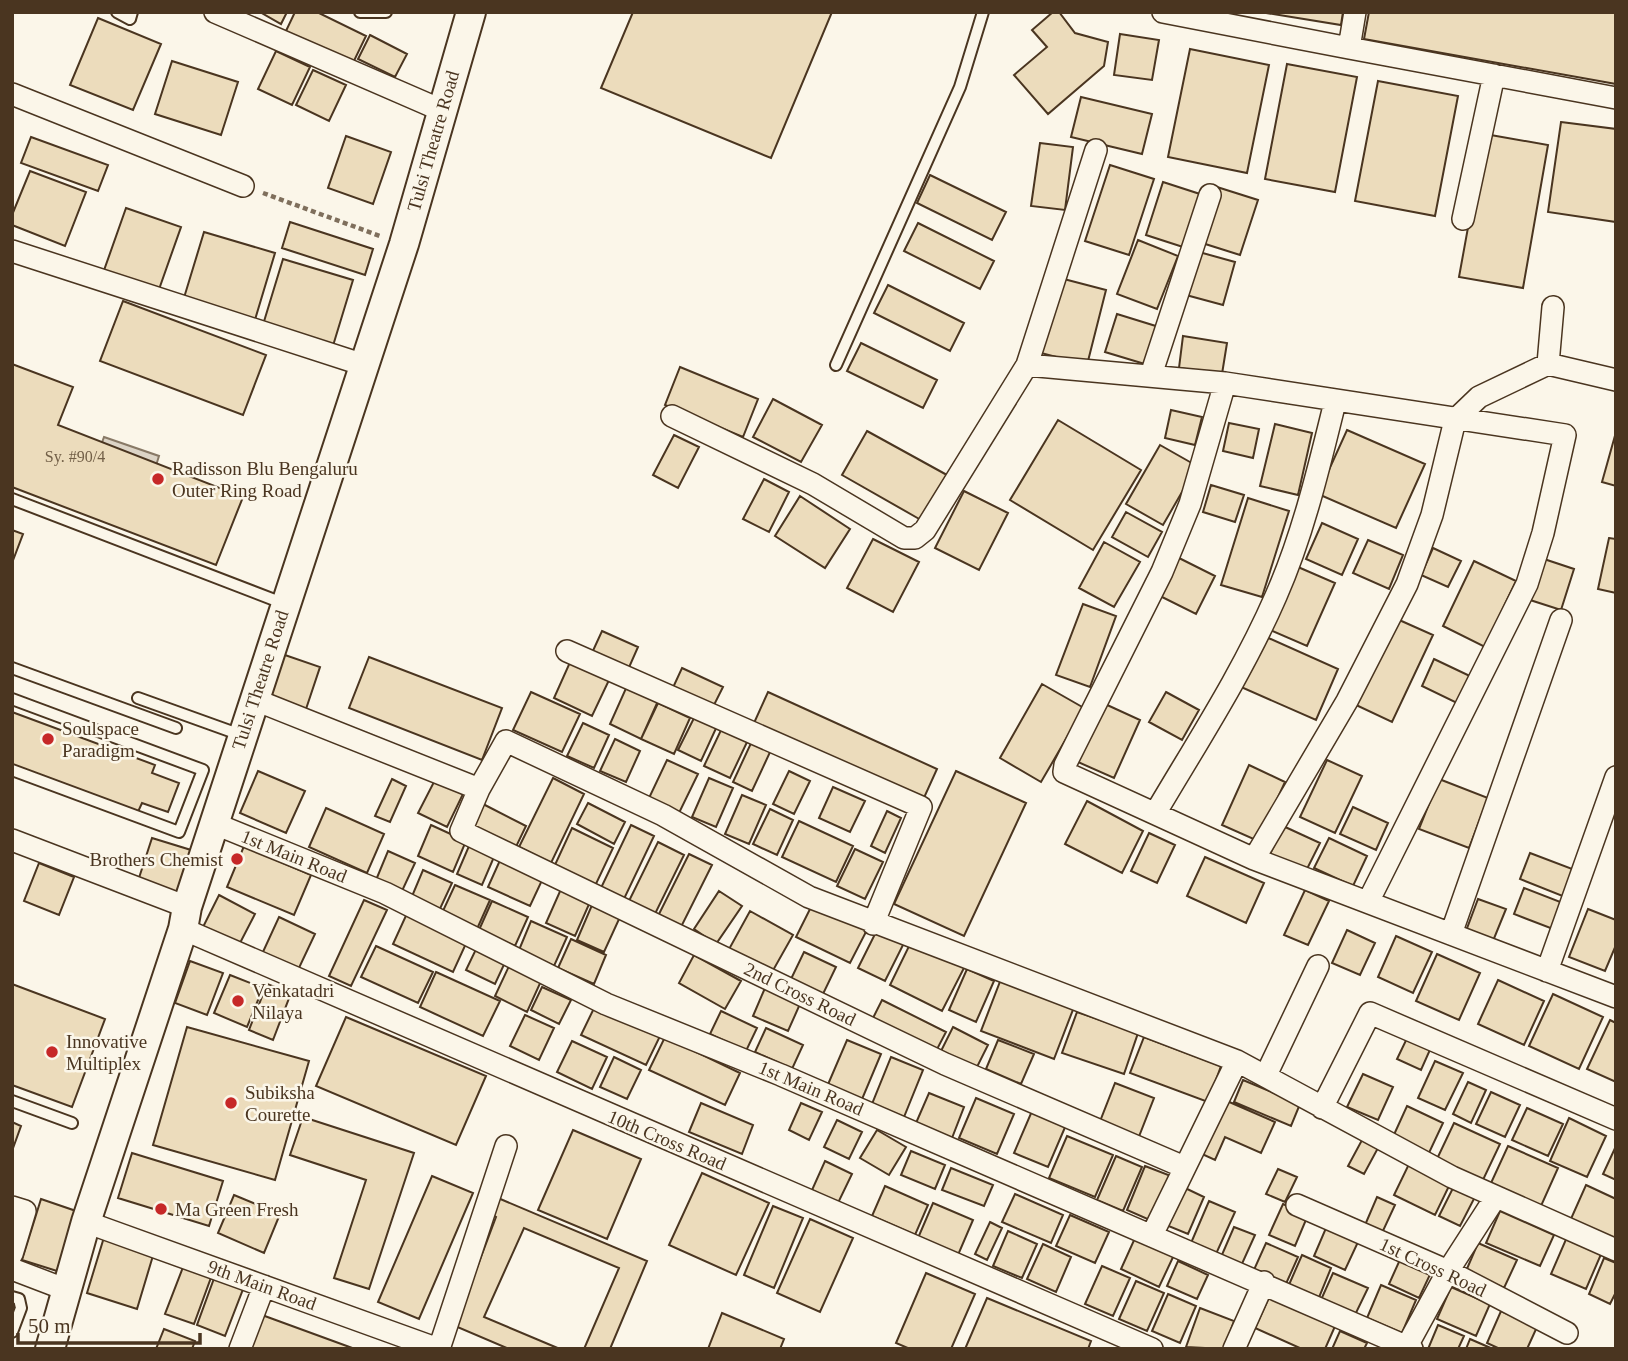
<svg xmlns="http://www.w3.org/2000/svg" width="1628" height="1361" font-family="Georgia,serif">
  <style>
    .water { fill: #dcd4c6; stroke: #887966; stroke-width: 2 }
    .building { fill: #ecdcbc; stroke: #4a3520; stroke-width: 2 }
    .lines { fill: none; stroke-linecap: round; stroke-linejoin: round }
    .service-casing { stroke: #4a3520; stroke-width: 14 }
    .minor-casing { stroke: #4a3520; stroke-width: 24 }
    .tertiary-casing { stroke: #4a3520; stroke-width: 32 }
    .path { stroke: #7f6f5c; stroke-width: 4.5; stroke-dasharray: 5 3.5; stroke-linecap: butt }
    .service { stroke: #fbf6e9; stroke-width: 10 }
    .minor { stroke: #fbf6e9; stroke-width: 21 }
    .tertiary { stroke: #fbf6e9; stroke-width: 28 }
    .poi-dot { fill: #c62828; stroke: #fbf6e9; stroke-width: 2.5 }
    .labels { text-anchor: middle; dominant-baseline: central; stroke-width: 5; stroke-linejoin: round; paint-order: stroke }
    .number-label { font-size: 16px; fill: #725f47 }
    .street-label { font-size: 19px; fill: #4a3520; stroke: #fbf6e9 }
    .poi-label { font-size: 19px; fill: #4a3520; stroke: #fbf6e9; text-anchor: start }
  </style>
  <rect width="100%" height="100%" fill="#fbf6e9"/>
  <path class="water" d="M104,437l55,19 -9,29 -56,-20z"/>
  <path class="building" d="M260,12h27l-6,12z
    M295,12h22l49,24 -14,29 -67,-32z
    M633,12h199l-61,146 -170,-70z
    M1053,12h6l16,21 33,9 -4,24 -56,48 -34,-39 33,-28 -15,-17z
    M1260,12h83l-2,13z
    M1369,12h247v72l-252,-45z
    M98,18l63,26 -28,66 -63,-25z
    M1120,34l39,6 -7,40 -38,-5z
    M370,35l37,19 -12,23 -37,-18z
    M1190,49l79,16 -22,108 -79,-16z
    M276,51l34,16 -18,38 -34,-16z
    M172,61l66,21 -17,53 -66,-21z
    M1287,64l70,13 -22,115 -70,-13z
    M313,70l33,15 -17,36 -33,-16z
    M1378,81l80,15 -23,120 -80,-15z
    M1081,97l71,17 -10,40 -71,-17z
    M1561,122l55,7v93l-68,-10z
    M1485,134l63,11 -25,143 -64,-11z
    M346,136l45,16 -18,52 -45,-16z
    M31,137l77,28 -10,26 -77,-28z
    M1040,143l33,4 -8,63 -34,-4z
    M1110,165l44,14 -25,76 -44,-14z
    M30,171l56,21 -21,54 -53,-21v-10z
    M930,175l76,37 -14,28 -75,-37z
    M1163,182l40,13 -17,53 -40,-13z
    M1217,187l41,13 -18,55 -41,-13z
    M126,208l55,19 -24,68 -55,-19z
    M290,222l83,27 -8,26 -83,-27z
    M918,223l76,38 -14,28 -76,-38z
    M204,232l71,21 -21,70 -71,-22z
    M1138,240l40,16 -21,53 -40,-15z
    M1199,252l36,10 -12,43 -37,-10z
    M283,259l70,21 -21,69 -70,-21z
    M1060,278l46,12 -19,75 -46,-12z
    M888,285l76,38 -14,28 -76,-38z
    M123,301l143,54 -23,60 -143,-54z
    M1117,314l42,13 -11,38 -43,-13z
    M1183,336l44,7 -5,31 -43,-6z
    M861,343l76,37 -14,28 -76,-37z
    M12,364l61,23 -15,38 185,72 -27,68 -204,-78z
    M680,367l78,32 -15,38 -78,-32z
    M773,399l49,26 -21,37 -48,-25z
    M1171,410l31,7 -7,28 -30,-7z
    M1058,420l83,50 -48,80 -83,-50z
    M1229,423l30,6 -6,29 -30,-7z
    M1275,424l37,9 -14,62 -38,-9z
    M1347,430l78,34 -29,64 -78,-34z
    M867,431l80,44 -26,45 -79,-45z
    M1616,432v54l-14,-4z
    M674,435l25,12 -21,41 -25,-13z
    M1160,445l37,21 -34,59 -37,-21z
    M764,479l25,13 -20,40 -26,-13z
    M1211,485l33,10 -9,27 -32,-10z
    M964,491l44,22 -29,57 -44,-22z
    M800,496l50,33 -25,39 -50,-32z
    M1248,498l41,13 -27,86 -41,-12z
    M1126,512l36,20 -14,25 -36,-20z
    M1322,523l36,16 -16,36 -36,-16z
    M12,530l11,4 -11,29z
    M1609,538l7,1v54l-18,-4z
    M873,539l46,23 -26,50 -46,-24z
    M1368,540l35,15 -14,34 -36,-16z
    M1104,542l36,20 -26,45 -35,-19z
    M1433,548l28,13 -13,26 -27,-12z
    M1179,558l36,18 -19,38 -36,-18z
    M1541,558l33,11 -13,41 -34,-11z
    M1474,561l42,20 -31,66 -42,-21z
    M1298,567l37,16 -28,63 -37,-16z
    M1083,604l33,12 -26,71 -34,-12z
    M1397,619l36,16 -41,87 -36,-17z
    M602,631l36,16 -11,25 -36,-17z
    M1264,636l74,33 -22,51 -75,-33z
    M282,654l38,13 -14,42 -39,-13z
    M369,657l133,51 -20,52 -133,-52z
    M1434,659l38,18 -13,27 -37,-18z
    M571,660l39,18 -18,38 -38,-18z
    M682,668l41,19 -13,26 -40,-19z
    M1042,684l42,24 -43,74 -41,-24z
    M627,686l31,15 -17,38 -31,-15z
    M531,692l49,22 -18,38 -49,-22z
    M768,692l169,77 -14,31 -169,-77z
    M1166,692l33,18 -17,30 -33,-18z
    M658,703l32,15 -16,36 -33,-15z
    M1105,704l35,16 -26,58 -36,-16z
    M12,712l143,53 -3,8 27,10 -11,29 -26,-9 -5,11 -125,-48z
    M696,714l22,10 -17,37 -23,-11z
    M583,723l26,12 -15,33 -27,-12z
    M722,728l26,12 -18,38 -26,-12z
    M615,739l25,12 -14,31 -26,-11z
    M752,741l19,9 -19,41 -19,-9z
    M667,760l31,14 -19,39 -30,-15z
    M1327,760l35,16 -27,57 -35,-16z
    M1249,765l36,17 -27,59 -36,-16z
    M258,771l47,20 -19,42 -46,-20z
    M789,771l21,10 -16,33 -21,-10z
    M956,771l70,32 -62,133 -70,-32z
    M436,778l28,14 -17,35 -29,-14z
    M553,778l31,16 -33,69 -32,-16z
    M709,778l24,10 -17,39 -24,-10z
    M392,779l14,7 -16,36 -15,-6z
    M1439,779l49,19 -19,50 -50,-19z
    M833,787l32,14 -15,31 -31,-14z
    M742,795l24,10 -17,39 -24,-10z
    M1087,801l56,30 -21,42 -57,-29z
    M588,803l37,19 -11,22 -37,-20z
    M483,804l43,22 -12,25 -43,-22z
    M1353,807l35,16 -12,27 -36,-16z
    M326,808l58,26 -17,39 -58,-26z
    M770,809l23,11 -16,35 -24,-11z
    M887,811l14,7 -16,35 -14,-7z
    M799,821l54,25 -17,36 -54,-25z
    M431,825l35,16 -13,31 -35,-16z
    M631,825l23,11 -31,65 -23,-11z
    M1283,826l37,17 -14,28 -36,-17z
    M572,828l41,20 -18,38 -41,-19z
    M1149,833l26,12 -18,38 -26,-12z
    M152,838l39,12 -16,47 -38,-13z
    M1329,838l38,18 -14,30 -39,-18z
    M472,839l25,11 -15,35 -25,-11z
    M658,842l26,13 -32,65 -26,-13z
    M244,846l67,29 -17,40 -67,-28z
    M855,849l28,13 -18,37 -28,-13z
    M388,851l27,12 -13,28 -26,-11z
    M1530,853l45,17 -10,27 -45,-18z
    M689,854l23,11 -33,66 -23,-11z
    M1205,857l59,26 -18,40 -59,-27z
    M501,858l43,18 -14,30 -42,-19z
    M39,863l35,14 -15,38 -35,-14z
    M423,870l29,13 -14,30 -28,-12z
    M455,885l35,15 -13,29 -35,-16z
    M1524,888l39,15 -10,26 -39,-15z
    M561,889l29,13 -15,34 -29,-13z
    M1305,890l24,11 -21,44 -24,-10z
    M719,891l23,15 -26,38 -22,-15z
    M219,895l36,19 -16,31 -36,-18z
    M1478,899l28,10 -13,32 -27,-10z
    M364,900l23,10 -36,76 -22,-10z
    M492,901l36,16 -13,29 -36,-16z
    M814,901l54,27 -18,35 -54,-26z
    M592,905l28,12 -16,35 -27,-12z
    M409,909l60,28 -16,35 -60,-28z
    M1588,909l28,11v25l-11,26 -36,-14z
    M750,911l43,24 -22,39 -43,-23z
    M279,917l36,17 -17,36 -36,-16z
    M531,921l36,16 -13,29 -35,-16z
    M877,930l27,13 -19,38 -27,-13z
    M1347,930l28,13 -15,32 -28,-12z
    M1396,936l36,16 -19,41 -35,-16z
    M571,939l35,16 -12,29 -36,-16z
    M912,940l53,26 -23,45 -52,-26z
    M479,943l29,13 -13,28 -29,-14z
    M376,946l57,26 -15,31 -57,-26z
    M804,952l32,15 -13,27 -32,-15z
    M1437,954l43,19 -21,47 -43,-19z
    M694,955l47,26 -16,28 -46,-26z
    M190,961l33,12 -16,42 -32,-12z
    M510,964l32,15 -15,33 -32,-16z
    M967,969l27,12 -18,41 -27,-12z
    M436,972l64,29 -17,35 -63,-29z
    M230,975l33,13 -16,39 -33,-14z
    M1001,979l73,28 -20,52 -73,-28z
    M1498,980l46,21 -20,44 -46,-21z
    M12,984l93,35 -33,88 -60,-22z
    M267,984l24,9 -18,47 -24,-10z
    M542,987l29,13 -12,24 -28,-14z
    M765,988l35,16 -12,27 -35,-15z
    M1553,994l50,23 -24,52 -50,-23z
    M882,1000l64,32 -12,23 -64,-31z
    M597,1002l65,30 -16,33 -65,-30z
    M721,1011l36,17 -11,23 -36,-17z
    M1077,1012l61,21 -14,41 -62,-21z
    M525,1015l29,13 -15,32 -29,-14z
    M346,1017l140,59 -30,69 -140,-59z
    M1610,1020l6,3v59l-29,-13z
    M187,1027l122,34 -34,119 -122,-35z
    M953,1027l35,18 -13,26 -35,-18z
    M766,1028l37,17 -11,24 -37,-17z
    M1410,1032l23,11 -12,27 -24,-11z
    M665,1037l75,36 -15,32 -76,-35z
    M1144,1037l77,29 -13,36 -78,-29z
    M847,1040l34,14 -21,50 -34,-15z
    M998,1040l36,14 -13,30 -35,-15z
    M572,1041l35,16 -15,32 -35,-17z
    M614,1057l27,13 -14,29 -27,-12z
    M891,1057l32,13 -19,47 -32,-13z
    M1435,1061l28,12 -18,37 -27,-12z
    M1363,1074l30,13 -15,33 -31,-13z
    M1243,1080l57,24 -9,22 -57,-24z
    M1468,1082l18,8 -15,33 -18,-9z
    M1115,1083l39,15 -16,41 -39,-15z
    M1491,1092l29,13 -15,32 -29,-13z
    M929,1093l35,14 -12,31 -36,-15z
    M976,1098l38,16 -17,40 -38,-16z
    M1227,1101l48,21 -14,31 -36,-16 -10,23 -13,-6z
    M701,1103l52,22 -11,29 -53,-22z
    M801,1103l21,9 -13,28 -20,-10z
    M1407,1106l36,17 -15,32 -36,-16z
    M1527,1108l36,16 -15,32 -36,-16z
    M1032,1111l34,14 -18,42 -34,-14z
    M303,1117l111,36 -45,136 -35,-11 32,-98 -76,-25z
    M1569,1118l37,18 -19,41 -37,-16z
    M837,1120l25,12 -13,27 -25,-12z
    M12,1122l9,4 -9,25z
    M1454,1123l46,21 -18,38 -46,-21z
    M573,1130l68,29 -34,80 -69,-29z
    M877,1130l29,17 -17,28 -29,-17z
    M1067,1136l46,19 -18,42 -46,-19z
    M1362,1140l16,8 -14,26 -16,-8z
    M1508,1146l50,22 -17,38 -50,-23z
    M1616,1146v34l-13,-6z
    M911,1151l34,14 -10,24 -34,-14z
    M132,1153l91,28 -14,45 -91,-28z
    M1116,1156l26,11 -19,44 -26,-11z
    M825,1161l27,13 -14,29 -26,-13z
    M1409,1164l41,20 -15,31 -41,-20z
    M1145,1166l26,10 -19,45 -25,-11z
    M951,1168l42,17 -9,21 -42,-16z
    M1278,1169l19,8 -12,25 -19,-8z
    M702,1173l67,30 -33,72 -67,-30z
    M432,1176l41,17 -54,126 -41,-17z
    M1456,1182l21,11 -17,33 -21,-10z
    M1586,1185l30,14v43l-46,-21z
    M885,1186l43,19 -13,30 -43,-19z
    M1183,1187l21,10 -16,37 -22,-9z
    M1015,1194l48,21 -12,28 -49,-21z
    M234,1195l46,19 -16,39 -46,-20z
    M1377,1197l18,8 -13,28 -17,-8z
    M498,1198l149,63 -37,88h-26l35,-81 -95,-40 -40,89 76,32h-51l-54,-23 41,-109 -5,-3z
    M41,1199l35,12 -19,60 -35,-11z
    M1209,1201l26,11 -19,42 -25,-11z
    M933,1203l40,17 -15,35 -40,-17z
    M1283,1204l25,11 -13,31 -26,-11z
    M773,1206l30,12 -29,70 -30,-13z
    M1500,1211l54,24 -14,31 -54,-23z
    M1070,1215l39,17 -14,31 -39,-17z
    M810,1219l43,19 -33,74 -43,-19z
    M990,1222l12,6 -15,32 -12,-6z
    M1234,1227l21,8 -14,31 -20,-9z
    M1326,1228l32,14 -13,28 -31,-14z
    M1008,1231l29,13 -15,34 -29,-12z
    M105,1234l50,15 -18,60 -50,-16z
    M1567,1237l35,15 -16,37 -35,-15z
    M1135,1238l39,17 -15,32 -38,-18z
    M1266,1243l32,14 -13,29 -32,-14z
    M1478,1243l39,17 -13,28 -38,-17z
    M1043,1244l28,13 -15,35 -29,-13z
    M1403,1253l31,13 -15,32 -30,-14z
    M1302,1255l29,13 -13,32 -30,-13z
    M1604,1258l12,5v29l-6,12 -21,-10z
    M1178,1261l30,14 -11,24 -30,-13z
    M185,1262l28,10 -19,52 -29,-10z
    M1102,1266l28,12 -17,38 -28,-12z
    M216,1273l29,11 -20,52 -28,-11z
    M926,1273l49,21 -24,55h-41l-14,-6z
    M1333,1273l35,15 -14,29 -34,-15z
    M1136,1281l28,12 -17,38 -28,-12z
    M1381,1285l35,15 -14,33 -35,-15z
    M1451,1287l39,17 -14,32 -39,-17z
    M1168,1294l28,12 -16,37 -28,-12z
    M1270,1295l66,29 -11,25h-23l-47,-21z
    M987,1298l104,43 -3,8h-123z
    M1200,1308l34,13 -10,28 -38,-2z
    M1501,1311l36,16 -10,22h-27l-13,-6z
    M722,1313l62,26 -4,10h-72z
    M262,1315l93,34h-105z
    M1438,1325l26,11 -6,13h-30z
    M164,1329l31,12 -3,8h-36z
    M1340,1331l27,12 -3,6h-32z
    M1470,1339l23,10h-27z"/>
  <g class="lines">
    <defs>
      <path id="service" d="M117,12l13,7 2,-7
        M360,12h26
        M836,365l124,-278 23,-75
        M12,499l273,105
        M12,668l164,60
        M138,698l103,37
        M12,699l191,71 -24,62 -167,-62
        M12,1101l60,22
        M12,1297l7,2 2,9 -9,24"/>
      <path id="minor" d="M215,12l226,98
        M1163,12l186,36
        M1355,12l-6,36 267,50
        M12,94l231,92
        M1463,219l31,-144
        M12,251l352,114
        M1548,364l68,16
        M1027,365l198,18 340,52 -22,98 -16,51 -159,318
        M1151,375l59,-180
        M1225,383l-35,121 -28,68 -97,193 -1,7 190,87 362,138
        M672,416l141,68 91,54h11l10,-8 102,-165 69,-215
        M567,651l354,156 -48,117
        M253,699l226,90
        M1156,812c42,-71 87,-140 120,-216 27,-61 43,-129 59,-194
        M213,823l172,70 221,111 175,71 631,274
        M12,840l175,67
        M1254,859l93,-158 60,-117 25,-69 23,-95 24,-23 69,-33 5,-57
        M183,929l969,420
        M1451,934l110,-314
        M1547,971l69,-194
        M1266,1075l52,-109
        M1322,1108l48,-95 246,106
        M1184,1167l-239,-103 -484,-233 18,-42 27,-48 157,74 146,82 428,164 215,116 164,73
        M1297,1205l151,66 119,62
        M12,1207l13,4 -13,43
        M86,1222l352,127
        M1152,1235l85,-174
        M12,1269l55,21
        M1407,1346l41,-75 47,-73
        M240,1349l24,-63
        M439,1349l67,-203
        M1234,1349l30,-67"/>
      <path id="tertiary" d="M50,1349l36,-127 97,-293 4,-22 217,-663 67,-232"/>
    </defs>
    <use href="#service" class="service-casing"/>
    <use href="#minor" class="minor-casing"/>
    <use href="#tertiary" class="tertiary-casing"/>
    <path class="path" d="M263,193l117,43"/>
    <use href="#service" class="service"/>
    <use href="#minor" class="minor"/>
    <use href="#tertiary" class="tertiary"/>
  </g>
  <g class="poi-dot">
    <circle cx="158" cy="479" r="7"/>
    <circle cx="48" cy="739" r="7"/>
    <circle cx="237" cy="859" r="7"/>
    <circle cx="238" cy="1001" r="7"/>
    <circle cx="52" cy="1052" r="7"/>
    <circle cx="231" cy="1103" r="7"/>
    <circle cx="161" cy="1209" r="7"/>
  </g>
  <g class="labels">
    <g class="number-label">
      <text x="75" y="456">Sy. #90/4</text>
    </g>
    <g class="street-label">
      <text transform="translate(433 141) rotate(-74)">Tulsi Theatre Road</text>
      <text transform="translate(260 680) rotate(-72)">Tulsi Theatre Road</text>
      <text transform="translate(294 856) rotate(22)">1st Main Road</text>
      <text transform="translate(800 994) rotate(26)">2nd Cross Road</text>
      <text transform="translate(811 1088) rotate(23)">1st Main Road</text>
      <text transform="translate(667 1140) rotate(23)">10th Cross Road</text>
      <text transform="translate(1433 1267) rotate(25)">1st Cross Road</text>
      <text transform="translate(262 1285) rotate(20)">9th Main Road</text>
    </g>
    <g class="poi-label">
      <text x="172" y="468">Radisson Blu Bengaluru<tspan x="172" dy="22">Outer Ring Road</tspan></text>
      <text x="62" y="728">Soulspace<tspan x="62" dy="22">Paradigm</tspan></text>
      <text x="223" y="859" text-anchor="end">Brothers Chemist</text>
      <text x="252" y="990">Venkatadri<tspan x="252" dy="22">Nilaya</tspan></text>
      <text x="66" y="1041">Innovative<tspan x="66" dy="22">Multiplex</tspan></text>
      <text x="245" y="1092">Subiksha<tspan x="245" dy="22">Courette</tspan></text>
      <text x="175" y="1209">Ma Green Fresh</text>
    </g>
  </g>
  <rect width="1628" height="1361" fill="none" stroke="#4a3520" stroke-width="28"/>
  <path d="M18 1333v10h182v-10" fill="none" stroke="#4a3520" stroke-width="3.5"/>
  <text x="28" y="1333" font-size="21" fill="#4a3520" stroke="#fbf6e9" stroke-width="5" paint-order="stroke">50 m</text>
</svg>
